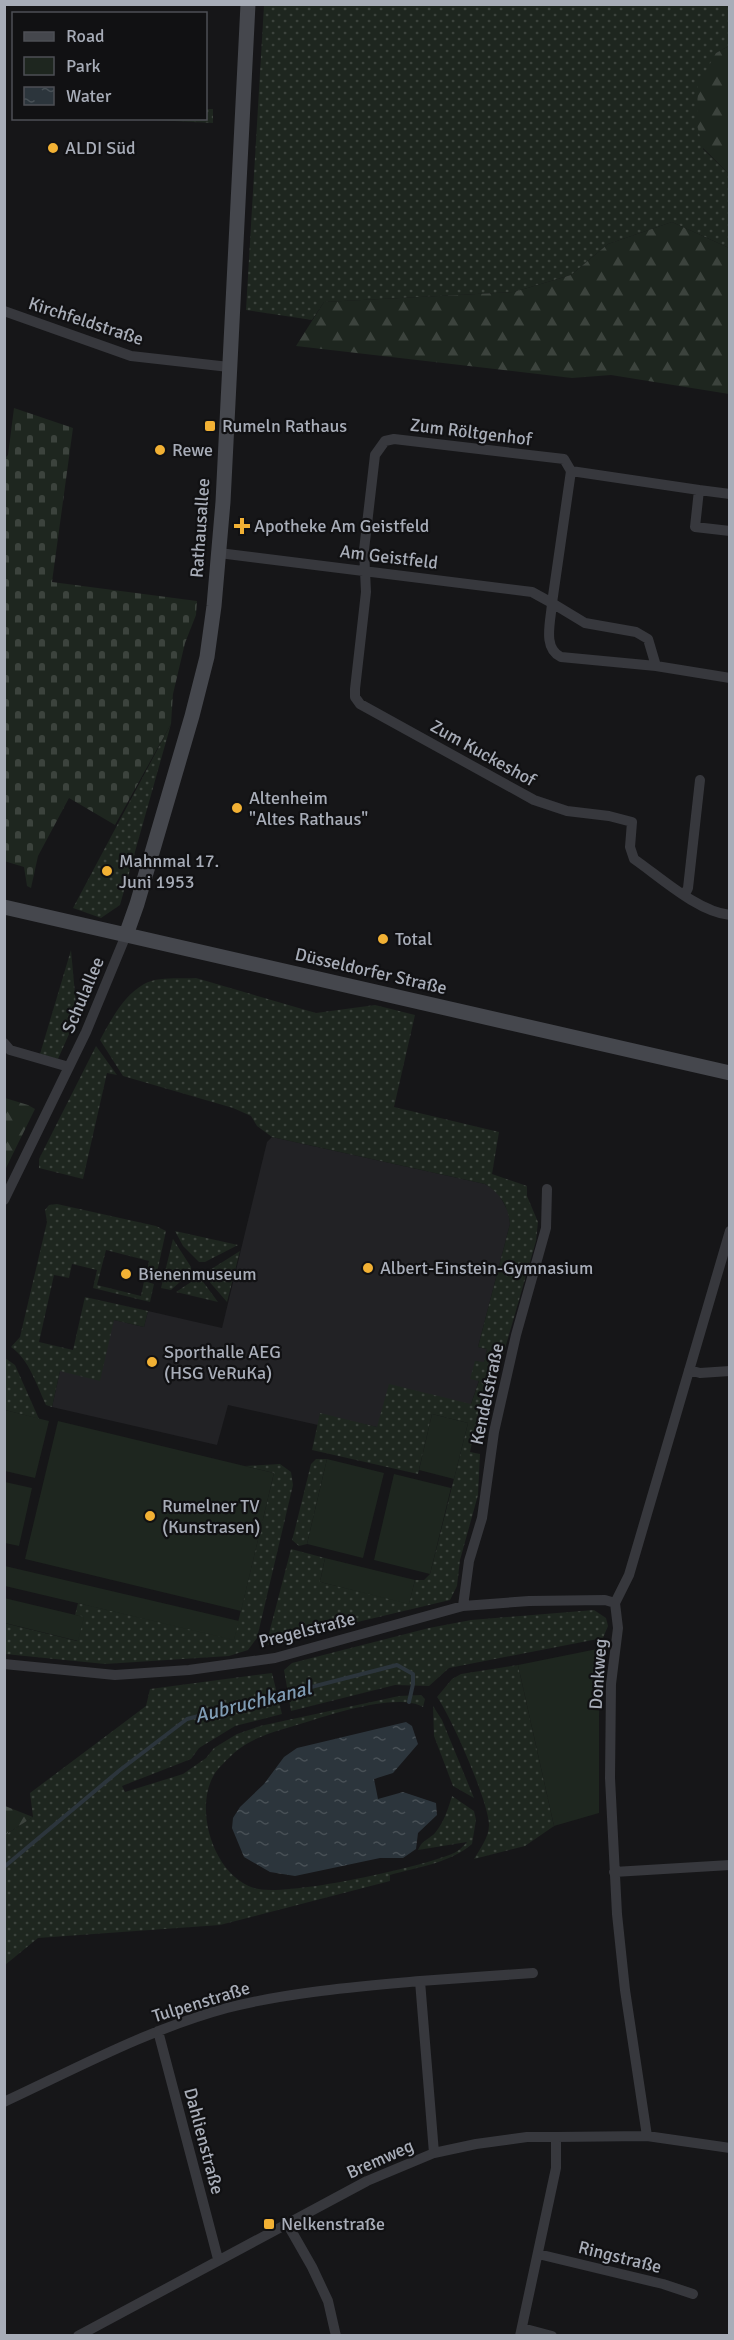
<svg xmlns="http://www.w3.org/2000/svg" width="734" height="2340" font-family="Signika,sans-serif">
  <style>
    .built { fill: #222225 }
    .grass { fill: url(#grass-dots) }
    .forest { fill: url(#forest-firs) }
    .cemetery { fill: url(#cemetery-stones) }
    .green { fill: #1e261f }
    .water { fill: url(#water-ripples) }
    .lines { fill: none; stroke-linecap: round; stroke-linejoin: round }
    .stream { stroke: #2c353c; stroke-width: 4 }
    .street { stroke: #37383d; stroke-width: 10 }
    .secondary { stroke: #45474d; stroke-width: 15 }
    .poi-dot { fill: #f2b134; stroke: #111113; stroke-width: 2 }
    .labels { text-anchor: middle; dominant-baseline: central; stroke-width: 4.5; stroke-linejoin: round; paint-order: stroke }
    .poi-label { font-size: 18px; fill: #a8adb8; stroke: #111113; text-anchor: start }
    .street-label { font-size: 18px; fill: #a8adb8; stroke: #111113 }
    .water-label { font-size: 20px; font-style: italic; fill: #7f9bb3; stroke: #111113 }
  </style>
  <defs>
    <pattern id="grass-dots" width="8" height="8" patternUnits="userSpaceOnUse" patternTransform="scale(1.5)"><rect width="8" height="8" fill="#1e261f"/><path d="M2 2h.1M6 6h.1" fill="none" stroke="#3c433d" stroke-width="1.8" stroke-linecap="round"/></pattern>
    <pattern id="forest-firs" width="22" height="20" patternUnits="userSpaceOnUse" patternTransform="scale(1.5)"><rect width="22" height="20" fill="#1e261f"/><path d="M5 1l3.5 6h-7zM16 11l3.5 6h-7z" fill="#3c433d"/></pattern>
    <pattern id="cemetery-stones" width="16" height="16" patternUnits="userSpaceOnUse" patternTransform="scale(1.5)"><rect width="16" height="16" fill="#1e261f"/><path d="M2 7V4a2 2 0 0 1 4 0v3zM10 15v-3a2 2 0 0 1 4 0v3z" fill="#3c433d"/></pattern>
    <pattern id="water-ripples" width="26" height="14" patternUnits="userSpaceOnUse" patternTransform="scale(1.5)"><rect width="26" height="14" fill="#2c353c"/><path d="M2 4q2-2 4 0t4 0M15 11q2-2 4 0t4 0" fill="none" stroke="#485056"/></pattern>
  </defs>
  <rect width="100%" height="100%" fill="#161618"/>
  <path class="built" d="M272,1137l213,47 12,7 11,20 2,13 -32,123 9,2 -3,14 -9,-2 4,19 -8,24 -94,23 -57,-12 -2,10 -90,-20 -11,40 -165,-38 8,-36 54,-51 30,7 4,-16 74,17 45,-186z"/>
  <path class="grass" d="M264,5h465v41l-13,7 -13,96 26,25v74l-57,-26 -64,22 -37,31 -57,17 -190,10 -12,18 -66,-10z
    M206,109h7v14l-77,-4 70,-1z
    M171,724l-51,181 -19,13 -28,-10z
    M71,950l6,66 -19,43 -18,-5z
    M196,978l120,35 59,-8 40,10 -21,92 105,25 -7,42 35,12v10l11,26 -2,19 -49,170 -8,-1 -9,42 10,2 -2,41 -18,65 -3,26 -7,14 -164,39 -18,6 -1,-4 24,-92 34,9 -5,24 89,21 6,-23h9l6,-6 38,-151 -36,-9 -14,60 -106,-24 8,-37 57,14 12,-43 82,20 8,-23 -9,-2 5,-18 9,1 3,-13 -9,-2 32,-123c-2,-18 -9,-30 -25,-40l-213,-47 -15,-11 -6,-10 -18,-8 -110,-32 -23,-36c11,-20 23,-44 44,-56 14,-8 36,-5 52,-6z
    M96,1046l21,29 -10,-2 -24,106 -44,-11v-9z
    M57,1204l99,22 10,5 -10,46 -10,-2 3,-14 -43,-11 -9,35 44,11 3,-15 10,3 -4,18 -57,-14 4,-18 -25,-6 -3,14 -15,-3 -15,67 34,8 12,-53 63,14 -4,16 -30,-7 -14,61 -40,-10 -8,36 -6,-2c-9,-19 -17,-46 -35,-58l9,-10 27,-115 -2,-12 4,-5z
    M175,1231l63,14 -33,17h-6l-16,-16z
    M173,1239l18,28v5l-20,18 -10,-2z
    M240,1251l-13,51 -20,-23 -2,-6z
    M197,1278l4,1 17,23 -42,-10z
    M5,1358l10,7 24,54 -34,-9z
    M316,1459h11l-20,85 -8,2 -7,-6 2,-7 17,-69z
    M280,1464l11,8 2,13 -36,153 -9,12 -19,6 -124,8 -100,-10 -1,-31 73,18 6,-24 -8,-2 3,-12 156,36 40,-166 -29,-7z
    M594,1610l12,8 2,8 -5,12 -154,30 -20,18 -34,-1 -104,26 -7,-41 8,-7 137,-35 42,-8z
    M518,1665l36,161 -29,20 -51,13c6,-10 15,-22 15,-34 0,-22 -38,-109 -52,-128l15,-18 9,-5z
    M272,1673l10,41 -47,12 -36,22 -8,11 -69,27 3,6 58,-18 23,-16 8,-10 23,-14 23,-8 139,-30 22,-1 4,4 -2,8c-24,-14 -85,5 -110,13 -26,9 -58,14 -79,33 -6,6 -14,13 -19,20 -22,35 -2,102 39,115 30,10 168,-21 200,-35 5,-2 10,-8 13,-11l-49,8c5,-11 9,-9 17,-17 9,-11 13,-24 17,-37l22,15 2,9 -4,24c-22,19 -54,23 -82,31v6l-170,44 -182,13 -33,27v-130l28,-18 -3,-24 116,-87 4,-17z
    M433,1706l9,14 32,78 -21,-12 -19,-50z"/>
  <path class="forest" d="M729,46v128l-26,-26 -6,-23 1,-40 18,-32z
    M672,222l57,26v146l-118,-19 -39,3 -276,-32 28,-44 190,-10 57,-17 37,-31z
    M5,1098l23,7 7,4 -30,61z
    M4,1806h1l28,11 -28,18z"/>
  <path class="cemetery" d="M14,408l59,20 -21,154 145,19 -1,14 -11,28 -12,51 -2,30 -56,101 -46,-27 -31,58 -7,32 -4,-2 -3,-19 -20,-6v-402l4,-4z"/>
  <path class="green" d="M5,1410l44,11 -14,57 -30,-7z
    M432,1414l36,9 -14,56 -35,-9z
    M58,1421l216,52 -33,138 -216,-52z
    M327,1459l57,14 -21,85 -56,-14z
    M394,1474l57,14 -21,86 -56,-14z
    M5,1482l27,6 -13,58 -14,-3z
    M325,1558l90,22 -6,24 -89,-22z
    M5,1566l234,55 -5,19 -229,-54z
    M4,1598l80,19 -6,24 -73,-18z
    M602,1648l-3,69v96l-45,13 -36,-161z"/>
  <path class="water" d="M406,1722l6,4 6,18 -25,29 -19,6 4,20 25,-7 33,11 1,12 -19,18 -2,16 -13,9h-23l-85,18 -25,-4 -26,-15 -12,-29 1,-10 7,-11 24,-23 20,-27 13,-9z"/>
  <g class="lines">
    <path class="stream" d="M4,1867l116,-97 67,-51 210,-54 16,9v10l-4,18"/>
    <path class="street" d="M4,311l127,45 98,11
      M571,471l-19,132 33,20 51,9 12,7 8,27
      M699,490l31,4
      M730,531l-35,-4 4,-37 -128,-19 -7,-12 -170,-20 -9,2 -10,14 -11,95 2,42 -11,97v8l5,7 174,96 33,11 42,5 23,6 -2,25 4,12c26,18 64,53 96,56
      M219,553l313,39 20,11c-1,18 -10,45 9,54l95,9 74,12
      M685,894l3,-6 12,-108
      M4,1043l6,7 59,17
      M4,1200l82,-168 40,-97
      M689,1370l11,3 30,-2
      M463,1606l6,-45 13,-43 12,-86 22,-97 30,-107 1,-39
      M4,1664l111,11 74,-5 86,-12 188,-52 66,-5 76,-1 10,3
      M614,1872l116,-7
      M420,1981l113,-8
      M158,2031l60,228
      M4,2102c73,-34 145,-73 223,-94 62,-16 129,-21 193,-27l14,172
      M647,2136l-22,-146 -8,-76 -7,-136 1,-94 7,-56 -3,-25 14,-28 101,-344
      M288,2225l24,42 16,34 8,35
      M538,2254l125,30 30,10
      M522,2328l30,8
      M78,2336l289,-155 67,-28 42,-9 51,-7h29l91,-1 83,12
      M520,2336l36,-168v-31"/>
    <path class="secondary" d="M4,907l726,166
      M126,935l11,-31 55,-188 15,-59 7,-51 9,-104 25,-498"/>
  </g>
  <g class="poi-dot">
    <circle cx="53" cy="148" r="6"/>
    <rect x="204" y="420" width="12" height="12" rx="3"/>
    <circle cx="160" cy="450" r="6"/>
    <path d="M239 517h6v6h6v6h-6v6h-6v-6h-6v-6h6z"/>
    <circle cx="237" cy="808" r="6"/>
    <circle cx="107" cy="871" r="6"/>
    <circle cx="383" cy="939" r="6"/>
    <circle cx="368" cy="1268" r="6"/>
    <circle cx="126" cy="1274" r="6"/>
    <circle cx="152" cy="1362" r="6"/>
    <circle cx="150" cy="1516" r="6"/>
    <rect x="263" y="2218" width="12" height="12" rx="3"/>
  </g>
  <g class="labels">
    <g class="poi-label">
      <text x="65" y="148">ALDI Süd</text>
      <text x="222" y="426">Rumeln Rathaus</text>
      <text x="172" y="450">Rewe</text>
      <text x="254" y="526">Apotheke Am Geistfeld</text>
      <text x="249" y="798">Altenheim<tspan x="249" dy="21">"Altes Rathaus"</tspan></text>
      <text x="119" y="861">Mahnmal 17.<tspan x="119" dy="21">Juni 1953</tspan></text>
      <text x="395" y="939">Total</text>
      <text x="380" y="1268">Albert-Einstein-Gymnasium</text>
      <text x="138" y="1274">Bienenmuseum</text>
      <text x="164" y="1352">Sporthalle AEG<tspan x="164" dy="21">(HSG VeRuKa)</tspan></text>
      <text x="162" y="1506">Rumelner TV<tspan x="162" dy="21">(Kunstrasen)</tspan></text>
      <text x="281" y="2224">Nelkenstraße</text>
    </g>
    <g class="street-label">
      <text transform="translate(86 321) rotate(18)">Kirchfeldstraße</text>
      <text transform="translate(471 432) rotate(7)">Zum Röltgenhof</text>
      <text transform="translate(200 528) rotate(-86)">Rathausallee</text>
      <text transform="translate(389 557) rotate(7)">Am Geistfeld</text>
      <text transform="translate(483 753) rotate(29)">Zum Kuckeshof</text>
      <text transform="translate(371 971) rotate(13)">Düsseldorfer Straße</text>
      <text transform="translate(83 995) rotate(-67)">Schulallee</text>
      <text transform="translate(487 1394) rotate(-78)">Kendelstraße</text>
      <text transform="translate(307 1630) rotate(-14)">Pregelstraße</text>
      <text transform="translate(598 1674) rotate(-86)">Donkweg</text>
      <text transform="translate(201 2002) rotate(-17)">Tulpenstraße</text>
      <text transform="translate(204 2141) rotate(75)">Dahlienstraße</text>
      <text transform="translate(380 2159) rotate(-24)">Bremweg</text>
      <text transform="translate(620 2257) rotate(14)">Ringstraße</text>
    </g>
    <g class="water-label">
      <text transform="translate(253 1702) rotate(-14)">Aubruchkanal</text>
    </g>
  </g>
  <rect width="734" height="2340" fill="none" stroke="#a8adb8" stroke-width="12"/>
  <rect x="12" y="12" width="195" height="108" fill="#111113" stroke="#4d4f55" stroke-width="1.5"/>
  <rect x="24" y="32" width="30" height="9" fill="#45474d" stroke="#4d4f55" stroke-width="1.5"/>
  <text x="66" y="42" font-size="18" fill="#a8adb8">Road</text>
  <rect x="24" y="57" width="30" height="18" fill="#1e261f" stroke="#4d4f55" stroke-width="1.5"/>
  <text x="66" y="72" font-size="18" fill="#a8adb8">Park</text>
  <rect x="24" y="87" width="30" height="18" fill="url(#water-ripples)" stroke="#4d4f55" stroke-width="1.5"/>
  <text x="66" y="102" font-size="18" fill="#a8adb8">Water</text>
</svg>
